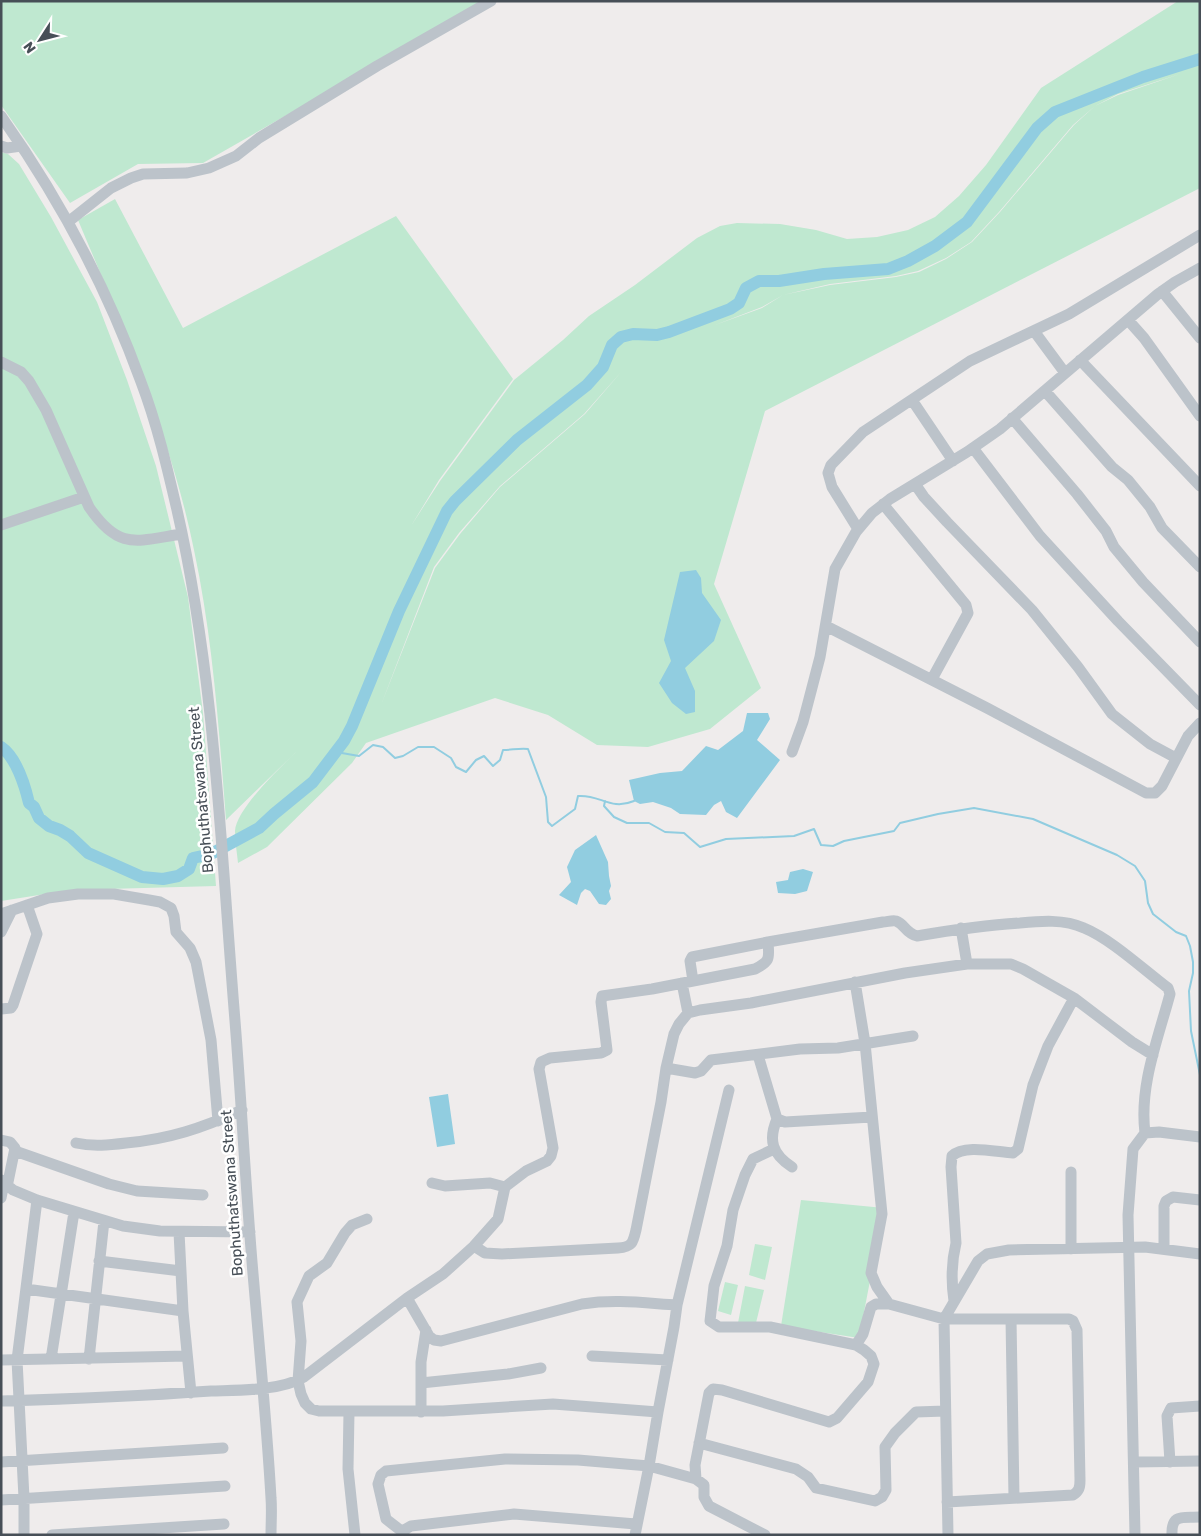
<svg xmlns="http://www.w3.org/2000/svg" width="1201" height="1536" font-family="Rubik,sans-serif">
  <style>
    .green { fill: #bfe8d0; fill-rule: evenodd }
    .water { fill: #91cde0 }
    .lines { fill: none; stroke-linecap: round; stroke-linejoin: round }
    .stream { stroke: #91cde0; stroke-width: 2 }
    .river { stroke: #91cde0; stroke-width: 12 }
    .minor { stroke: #bcc3ca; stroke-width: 11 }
    .labels { text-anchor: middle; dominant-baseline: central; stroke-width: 5; stroke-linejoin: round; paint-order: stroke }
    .street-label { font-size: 15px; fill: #474f57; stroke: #fff }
  </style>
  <rect width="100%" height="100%" fill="#efecec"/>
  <path class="green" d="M1,1h485l-283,162 -65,1 -68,39 -69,-98z
    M1178,1h22v187l-435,223 -51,173 47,104 -51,41 -62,18 -51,-2 -49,-30 -53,-17 -129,45 -14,20 -85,84 -29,16c-1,-10 -3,-21 -3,-32 1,-22 46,-64 62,-80l-71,69c-7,-90 -13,-181 -32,-270 -23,-114 -71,-223 -116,-330l37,-21 68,129 213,-112 117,163 -74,101 -28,46 29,-45 74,-101 49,-40 26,-24 46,-31 62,-47 23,-12 17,-3 43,1 36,6 31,9 30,-2 31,-7 27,-13 24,-21 27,-31 55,-77zM1180,74l-62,21 -23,11 -21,19 -74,87 -28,30 -26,17 -27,13 -23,5 -66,8 -47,10 -21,13 -47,17 47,-18 21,-12 47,-11 66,-8 22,-5 28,-13 25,-16 28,-30 74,-87 22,-19 23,-12zM622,371l-37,43 -85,73 -40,47 -25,34 -54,137 53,-138 25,-34 41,-47 84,-72z
    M1,152l7,2 11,10 32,53 46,85 30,78 29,86 32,131 15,116 13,173 -145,4 -70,11z
    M801,1200l83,8 -25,130 -78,-12z
    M755,1244l17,3 -7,33 -16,-5z
    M725,1282l13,3 -7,30 -13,-4z
    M745,1286l19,4 -9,37 -17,-4z"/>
  <path class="water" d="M696,570l5,8 1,15 19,27 -7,21 -29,27 10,23v21l-9,2 -14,-11 -13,-20 12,-22 -7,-21 16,-68z
    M747,713h21l2,6 -13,21 23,20 -43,58 -11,-6 -5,-11 -7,4 -8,10 -26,-1 -9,-6 -18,-6 -13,2 -6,-3 -5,-21 31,-7 22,-2 24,-25 12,4 25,-19z
    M596,835l12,27 1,14 2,10 -2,5 2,8 -5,6 -7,-1 -9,-13 -5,-2 -4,4 -4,12 -18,-10 12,-13 -4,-15 8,-17z
    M803,869l10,3 -6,19 -12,3 -17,-1 -2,-11 12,-2 2,-8z
    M448,1094l7,50 -18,3 -8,-50z"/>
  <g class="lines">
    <path class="stream" d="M336,752l23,4 14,-11 10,2 12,11 8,-2 15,-9h16l17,11 5,9 10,5 10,-12 8,-4 9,10 7,-6 3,-10c9,0 16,-2 25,-1l18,48 2,25 4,4 23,-17 3,-13c22,-2 32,15 56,5
      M605,801l-1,5 10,11 13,6h22l16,9 19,1 16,14 26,-8 68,-3 20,-7 7,16 12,1 11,-5 50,-10 6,-8 38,-9 36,-6 59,11 84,36 18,11 10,15 3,22 5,11 23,18 10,4 4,10 3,16v11l-4,18 2,40 9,44"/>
    <path class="river" d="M1,747c15,10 24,39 28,56l5,4 5,11 10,8 11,4 10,6 18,17 54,24 21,2 15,-3 11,-7 4,-11 18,-4 48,-26 15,-14 39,-32 31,-41 8,-15 47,-115 48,-100 8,-10 62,-61 70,-55 16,-18 9,-22 9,-8 12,-3 24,1 12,-3 61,-23 9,-6 7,-15 13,-7h20l45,-7 64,-5 20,-8 27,-15 32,-24 70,-94 18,-16 88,-35 57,-18"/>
    <path class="minor" d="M1,116c58,82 106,172 140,266 16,42 26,85 36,128 38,167 44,340 58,511 7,88 11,176 19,264 6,71 13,142 17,213 1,12 0,24 0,37
      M1,146l6,2 14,-2
      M68,222l43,-34 20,-10 12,-4 44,-1 22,-5 27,-12 23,-18 118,-72 114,-65
      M1162,291l38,47
      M1128,320l16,18 56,78
      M1034,331l31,42
      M1080,360l120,126
      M1,362l20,10 8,9 17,29 43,97c30,44 47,34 93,27
      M1045,391l67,76 16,13 22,27 12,21 38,39
      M912,400l41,61
      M1012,418l65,76 29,37 8,16 29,35 57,60
      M973,448l67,88 78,85 82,84
      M915,484l9,13 23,25 85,88 46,57 34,47 38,30 26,14
      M883,504l83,101 2,8 -36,66
      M1,525l83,-28
      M858,529l-26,-42 -4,-14 3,-8 32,-33 107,-71 99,-47 131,-79
      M826,626l161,82 159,85h9l7,-7 26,-50 12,-13
      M792,752l11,-30 17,-65 15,-88 21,-37 16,-19 18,-14 77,-47 33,-23 158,-135 17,-12 25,-14
      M1,914l47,-16 30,-4h36l35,6 11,2 11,6 3,8 2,16 14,16 6,14 15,78 7,81
      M961,928l6,36
      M1,932l11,-22
      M693,981l-3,-20 2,-4 76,-15 115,-20c4,0 9,-2 13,-1 9,3 9,12 21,15 35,-6 68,-11 103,-13 21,-2 44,-4 64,5 27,11 60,42 84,60l2,6c-12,45 -31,92 -25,139l-12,16 -5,66 7,320
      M855,982l10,61 17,171 -11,59 6,14 12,17
      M682,983l6,30
      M1,1009l10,-1 2,-3 24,-71 -10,-29
      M758,1055l19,64 8,3 87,-5
      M666,1068l29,5 6,-2 10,-11 89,-11 38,-1 75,-12
      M777,1119c-9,21 -5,35 15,48
      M1145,1133l14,-1 41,5
      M1,1140l9,2 5,6 -8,39
      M76,1143c17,4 34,2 50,0 44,-4 76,-15 116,-33
      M15,1151l94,33 28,7 66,4
      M1071,1172v77
      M1,1180l12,10 24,10 86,26 37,5 90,1
      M432,1183l13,3 45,-3 15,4
      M1,1198l3,-15
      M367,1219l-15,6 -7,8 -18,30 -18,13 -12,26 4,39 -3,40 3,13 4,9 6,6 8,2h124l110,-7 105,8
      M179,1232l4,79 8,82
      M474,1246l11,7 17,1 116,-6c14,-1 15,-5 18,-18l25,-128 5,-34 8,-34 5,-10 9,-11 12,-3 51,-7 154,-30 62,-9h44l12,5 51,29 58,44 21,13
      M1164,1249v-43l2,-5 7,-4 27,3
      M99,1261l82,10
      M26,1289l157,22
      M407,1298l22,38 5,4 7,1 141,-37c33,-5 62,-1 95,1
      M954,1301c-3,-20 -3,-37 2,-58l-5,-76 1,-11c12,-12 44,-4 61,-3l5,-4 15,-64 15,-39 26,-48
      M1011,1319l3,179
      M856,1345l7,-11 8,-27 5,-3h13l55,15h125l4,2 4,9 3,150c0,8 -1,11 -7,15l-126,7
      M592,1356l76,4
      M51,1359l23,-147
      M89,1359l15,-138
      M1,1360l186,-4
      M421,1383l87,-9 33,-6
      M1,1401c70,-2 140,-5 210,-10 28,-1 69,0 93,-14l103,-79 36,-24 31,-28 24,-27 7,-32 21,-16 21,-10 4,-5 2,-8 -14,-79 2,-7 9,-4 51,-5 6,-3 -6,-48 1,-6 50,-7 103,-20c16,-8 14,-11 13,-27
      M349,1412l-1,57 7,66
      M421,1412v-50l5,-32
      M699,1443l97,26 12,8 8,11 59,13 7,-4 4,-7 -1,-43 10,-14 21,-21 29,-1
      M1,1462l222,-14
      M1134,1462l66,-1
      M1170,1462l-3,-46 4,-8 29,-2
      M696,1479l-1,-14 14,-72 4,-4 9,1 107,32 8,-4 31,-36 6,-18 -3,-8 -7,-6 -8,-5 -86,-18h-51l-9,-6 4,-35 13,-40 6,-36 12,-35 8,-16 21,-10
      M1,1500l224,-14
      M404,1533l-18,-14 -8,-35 3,-9 5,-4 119,-12 73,1 71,6 47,13 8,6v12l5,9 56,29
      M24,1535v-37l-7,-138 20,-160
      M52,1535l172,-11
      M404,1535v-5l7,-4 103,-12 122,10
      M635,1535l14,-69 9,-54 16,-85 3,-22 52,-215
      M948,1535l-4,-216 34,-58 9,-7 22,-4 136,-3 55,7
      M1172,1535c-1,-22 11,-17 28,-18"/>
  </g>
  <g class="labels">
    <g class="street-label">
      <text transform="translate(201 790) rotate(-95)">Bophuthatswana Street</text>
      <text transform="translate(232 1193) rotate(-94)">Bophuthatswana Street</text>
    </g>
  </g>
  <rect width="1201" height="1536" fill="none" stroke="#474f57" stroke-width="5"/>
  <g transform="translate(40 40) rotate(234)" stroke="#ffffff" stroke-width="4" paint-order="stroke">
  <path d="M0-4L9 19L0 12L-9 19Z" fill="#474f57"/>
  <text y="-8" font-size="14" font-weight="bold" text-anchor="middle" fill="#474f57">N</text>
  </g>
</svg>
